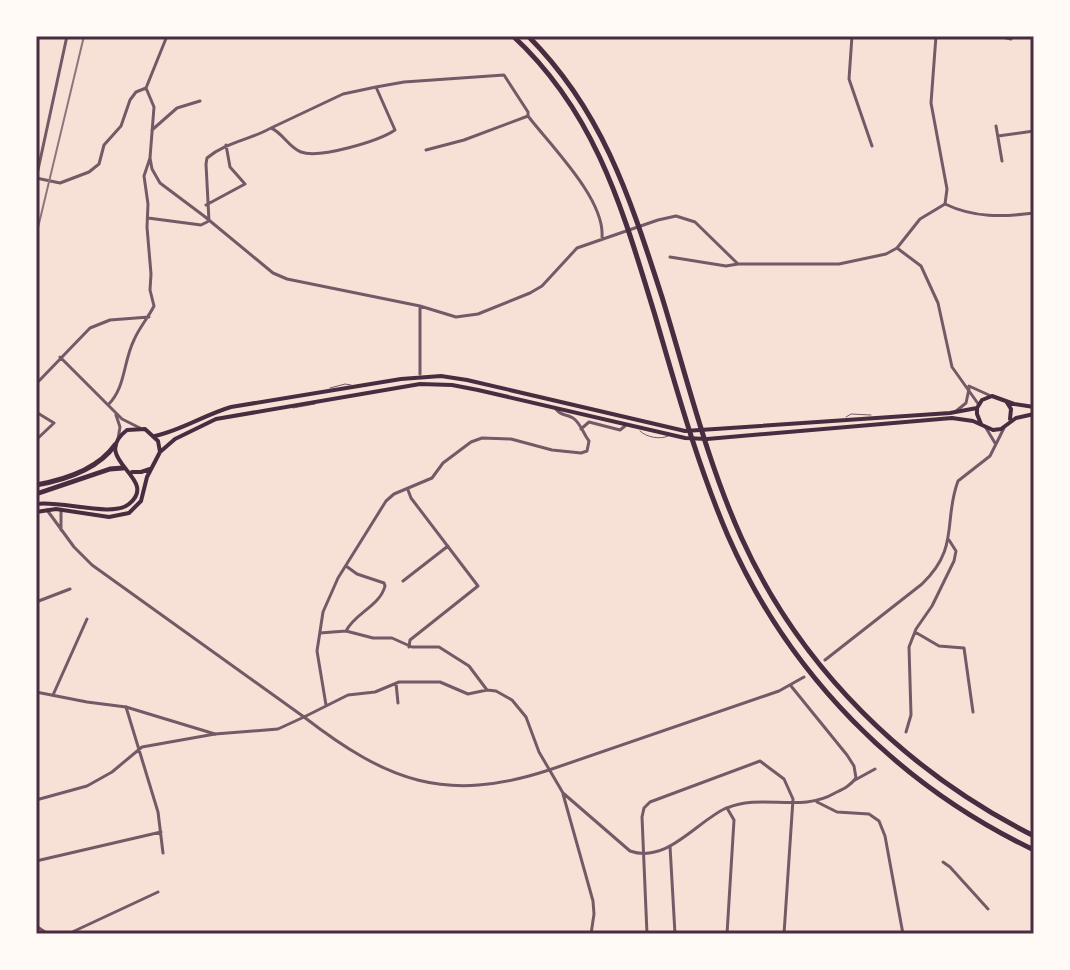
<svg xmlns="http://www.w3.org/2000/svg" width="1070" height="970" font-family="Raleway,sans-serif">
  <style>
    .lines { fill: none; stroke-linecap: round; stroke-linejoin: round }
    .service { stroke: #755966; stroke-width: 1 }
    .minor { stroke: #755966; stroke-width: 3 }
    .tertiary { stroke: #755966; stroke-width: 3 }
    .primary { stroke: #4a2c40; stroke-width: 4 }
    .trunk { stroke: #4a2c40; stroke-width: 5 }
    .motorway { stroke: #4a2c40; stroke-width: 5 }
    .rail { stroke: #8f747c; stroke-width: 2 }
    .neatline { fill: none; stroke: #4a2c40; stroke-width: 3 }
  </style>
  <rect width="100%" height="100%" fill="#f7e1d7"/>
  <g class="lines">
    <path class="service" d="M330,388l15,-4 6,1
      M293,408l22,-4
      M846,417l5,-3 20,1
      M640,431c6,6 20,9 28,5"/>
    <path class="minor" d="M852,36l-3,43 23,67
      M998,36l13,3
      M376,87l28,-5 100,-7 24,37v4l-64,24 -38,10
      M528,116c22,29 77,83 74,121
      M996,126l6,35
      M152,130l25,-22 23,-7
      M998,136l36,-5
      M150,158l2,11 8,14 44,33 69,57 14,6 133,27 36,11 22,-3 52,-21 12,-7 35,-38 81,-28 18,-4 19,6 43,42h101l47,-10 11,-6
      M36,178l24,5 29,-11 10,-8 5,-19 17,-19 9,-26 6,-8 10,-4
      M36,179l31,-143
      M945,204c29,14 58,13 89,9
      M206,205l39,-21 -15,-17 -4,-22
      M148,218l53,7 6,-3
      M209,221l-3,-57 1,-6c19,-16 43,-18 64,-30 12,5 17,19 30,24 18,7 78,-11 94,-22l-19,-43 -33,7 -72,34
      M670,257l56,9 12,-2
      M60,357l62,62 18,9
      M420,374v-68
      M36,384l54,-56 20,-8 39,-3
      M108,405c18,-18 15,-43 26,-65 5,-12 14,-22 20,-34l-4,-16 1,-16 -4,-47 1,-23 -4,-28 6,-18 4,-51 -8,-19 21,-52
      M36,412l18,11 -18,17
      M116,415l4,12 -2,12
      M581,429l8,-7 31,8 5,-4
      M408,490l3,8 67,88 -68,54 -1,7
      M47,510l27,37 18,18 212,152 44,-22 27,-3 24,-10h41l28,12 19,-4 9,1 16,9 14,17 13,35 24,41 67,58c37,13 66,-29 96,-43
      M61,530v-20
      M346,566l11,8 27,9 1,3c-5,20 -30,27 -39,45
      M403,581l45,-35
      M36,602l34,-13
      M915,632l24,14 25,2 9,64
      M320,633l26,-2 27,7h19l20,9h27l30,19 18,24
      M396,683l2,20
      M53,695l34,-76
      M326,705l-9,-54 6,-39 15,-34 48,-77 8,-7 38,-16 11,-15 28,-21 11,-4 29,1 41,11 29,3 6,-2 2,-10c-5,-6 -9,-19 -16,-23 -8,-5 -11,-1 -17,-9
      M126,707l32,105 5,41
      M906,732l5,-17 -2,-68 7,-18 16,-23 22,-45 2,-10 -7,-11
      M855,780l20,-11
      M563,794l30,107 1,13 -3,20
      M36,800l51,-14 25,-14 30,-25 73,-13
      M817,802l20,10 32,2 10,7 6,15 18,98
      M670,846l5,88
      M36,861l125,-29
      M943,862l7,5 38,42
      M36,926l12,8
      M68,934l90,-42
      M647,934l-5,-117 2,-9 6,-6 110,-41 24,18 9,20 -9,135"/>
    <path class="tertiary" d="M936,36l-5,67 16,86 -2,15 -25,15 -23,29 24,18 17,37 14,64 27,38
      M969,386l22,10
      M955,412l11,-9 3,-14
      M986,428l9,15
      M825,660l97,-76c38,-36 21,-63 36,-103l32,-25 14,-28
      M36,692l51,10 39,5 89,27 63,-5 26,-12c83,64 141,87 245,53l230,-79 25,-14
      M727,934l7,-114 -7,-12c35,-15 74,5 108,-15 8,-4 15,-7 21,-15l-2,-12 -7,-11 -56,-69"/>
    <path class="primary" d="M1006,401l5,8 -1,10
      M977,408v6l4,10
      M155,436c27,-6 49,-21 76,-29l170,-28 40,-3 26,4 218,51 265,-18 27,-5 5,-8 10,-4 22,8 20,3
      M132,472h9l9,-3
      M36,504c24,-4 77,14 93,0 32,-26 -41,-44 -2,-74l18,-1 13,12 2,11
      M36,512l20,-3 53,8 20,-4 12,-12 6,-24 13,-25 15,-13 41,-20 204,-35 32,1 26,5 207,48 22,1 245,-21 21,3 20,9 8,-1 15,-11 18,-4"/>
    <path class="trunk" d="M36,485c28,-5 62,-16 79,-40
      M36,494l74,-25 13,-1"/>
    <path class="motorway" d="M513,36c83,77 109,172 141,276 22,75 43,152 74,224 61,139 170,249 306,314
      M528,36c75,75 102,162 134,261 25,81 45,165 80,242 59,130 165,233 292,297"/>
    <path class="rail" d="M36,236l48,-200"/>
  </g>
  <rect width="1070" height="970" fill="none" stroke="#fffaf5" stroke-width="76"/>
  <rect x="38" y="38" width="994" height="894" class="neatline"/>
</svg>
